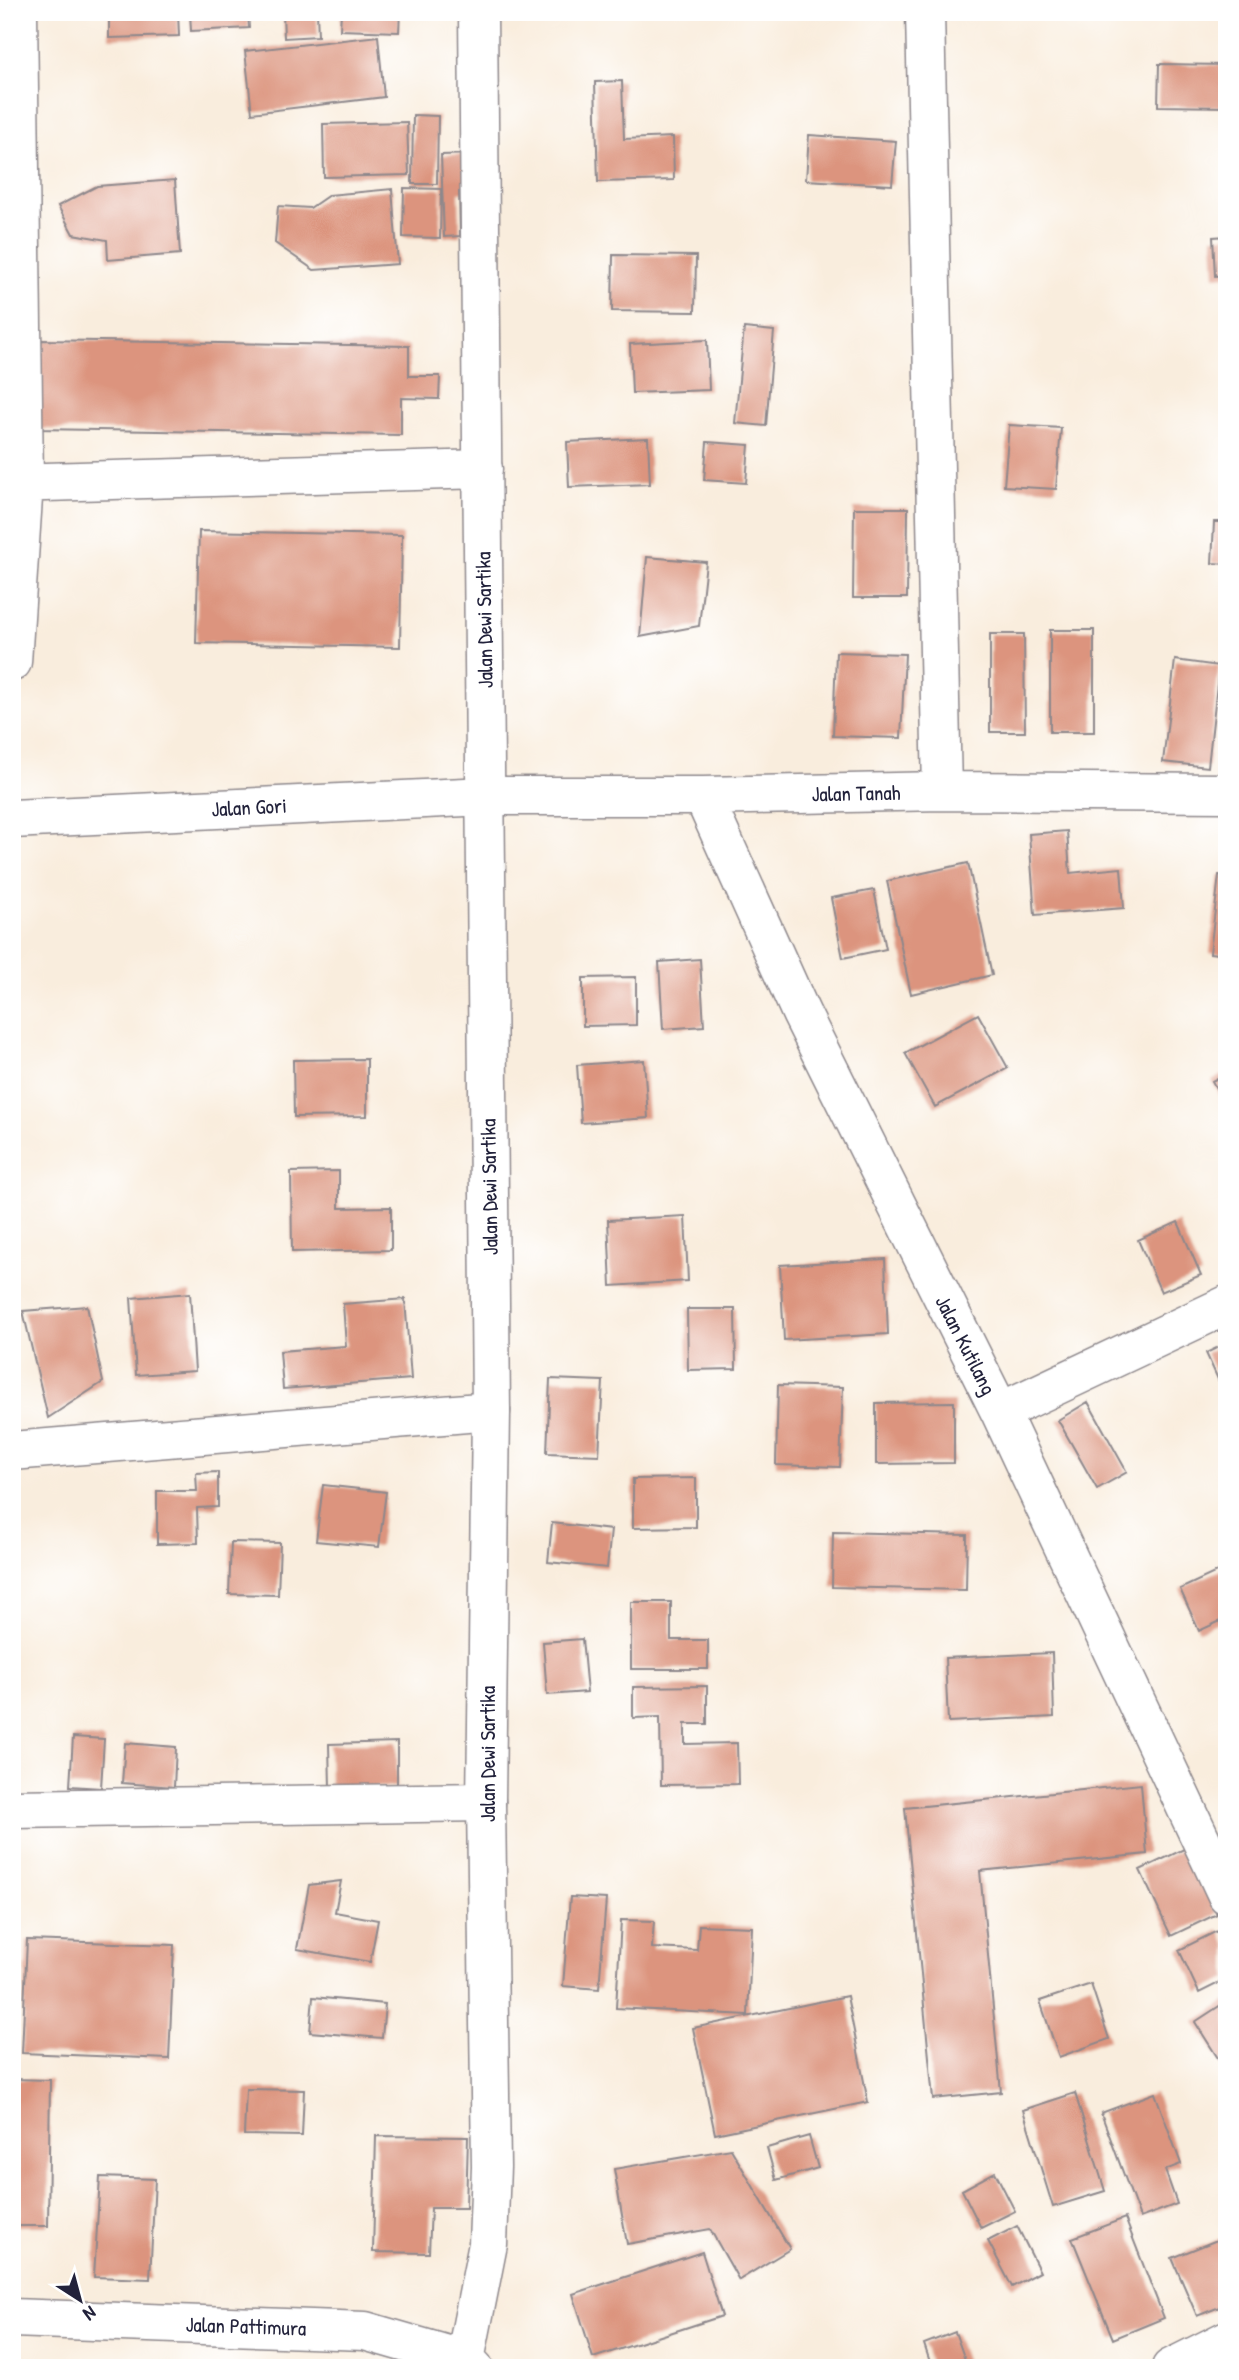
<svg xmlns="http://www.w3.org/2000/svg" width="1239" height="2380" font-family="'Patrick Hand',sans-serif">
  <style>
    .building { fill: #dc947e }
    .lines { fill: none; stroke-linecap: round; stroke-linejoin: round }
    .minor-casing { stroke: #8e888c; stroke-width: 41 }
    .major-casing { stroke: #8e888c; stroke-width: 41 }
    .minor { stroke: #fff; stroke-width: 38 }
    .major { stroke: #fff; stroke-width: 38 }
    .labels { text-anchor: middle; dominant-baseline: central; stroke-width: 5; stroke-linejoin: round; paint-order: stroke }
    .street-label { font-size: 21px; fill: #22223b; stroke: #fff }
  </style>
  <rect width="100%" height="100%" fill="#fff"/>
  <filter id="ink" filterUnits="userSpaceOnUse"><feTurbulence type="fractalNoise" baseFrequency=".0143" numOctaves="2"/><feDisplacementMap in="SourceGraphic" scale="14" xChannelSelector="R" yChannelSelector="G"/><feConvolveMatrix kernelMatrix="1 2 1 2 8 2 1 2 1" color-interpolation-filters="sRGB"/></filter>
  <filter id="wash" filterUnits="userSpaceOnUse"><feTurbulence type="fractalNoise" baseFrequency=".00686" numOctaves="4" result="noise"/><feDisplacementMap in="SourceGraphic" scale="28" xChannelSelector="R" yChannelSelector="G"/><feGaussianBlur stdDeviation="1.57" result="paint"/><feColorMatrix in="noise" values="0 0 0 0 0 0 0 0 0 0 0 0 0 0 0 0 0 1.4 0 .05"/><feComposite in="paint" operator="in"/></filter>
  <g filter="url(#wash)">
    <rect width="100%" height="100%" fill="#f9eddd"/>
    <g id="blocks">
      <path class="building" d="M109,12h69l1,24 -70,2z
        M190,12h58l1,16 -58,3z
        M283,12h34l1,24 -34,2z
        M341,12h59l-1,20 -59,-2z
        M378,36l6,61 -132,16 -7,-62z
        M1159,64l68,1v42l-69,-1z
        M622,81l2,58 49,-2 1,43 -76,2 -3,-100z
        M413,115l25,1 -1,68h-25z
        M407,122l2,53 -85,2 -1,-53z
        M809,135l87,6 -4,44 -86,-5z
        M476,154l2,37 -19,1 1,44 -16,1 -3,-82z
        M175,180l5,74 -72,6 -1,-20 -34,-6 -15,-28 39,-20z
        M404,188l37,1 -1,49 -37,-1z
        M392,189l6,75 -84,6 -39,-27 3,-37 32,2 19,-13z
        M1227,236v39l-12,1 -2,-39z
        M613,255l83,1 -1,56 -83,-1z
        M744,328l30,3 -8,95 -31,-3z
        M39,340l370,6v30h31l-1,23 -38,-1v37l-364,-6z
        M707,340l2,50 -77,3 -2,-49z
        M1009,425l52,3 -5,61 -52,-3z
        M648,438l2,46 -81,3 -2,-45z
        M707,442l42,3 -3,38 -42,-3z
        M854,508h54l-1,90h-54z
        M1214,522h13v42l-15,-1z
        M199,531l203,4 -2,112 -204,-4z
        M647,557l59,5 -7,64 -59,11z
        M1050,630h44v102h-44z
        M990,634h34l1,98h-35z
        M836,652l69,2 -4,84 -68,-2z
        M1175,660l44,6 -11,101 -45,-5z
        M1067,831l3,42 51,-5 3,40 -89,7 -6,-81z
        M968,863l24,112 -81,19 -24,-113z
        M1219,875l8,1v79l-17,-2z
        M874,890l12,59 -43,9 -12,-60z
        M700,959l4,67 -41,3 -4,-67z
        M636,977v48l-53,1v-48z
        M978,1014l30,54 -73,39 -30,-54z
        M367,1059v57l-73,1 -1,-57z
        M644,1060l4,58 -67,5 -4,-58z
        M1227,1073v35l-15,-27z
        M339,1171v37l52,-1v43l-99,2 -1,-80z
        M685,1216l3,65 -77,5 -3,-66z
        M1178,1222l23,53 -40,17 -23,-52z
        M885,1259l3,75 -104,6 -4,-75z
        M190,1293l5,78 -59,4 -5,-77z
        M405,1299l6,80 -128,10 -3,-38 66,-5 -3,-42z
        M87,1306l16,76 -55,36 -25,-107z
        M687,1309h48l1,60 -48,1z
        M1227,1343v56l-21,-46z
        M550,1379l53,2 -4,74 -52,-2z
        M778,1385l65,2 -3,80 -64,-2z
        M954,1402v61l-78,1v-61z
        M1088,1402l39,70 -30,17 -39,-69z
        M218,1472v35l-21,1 1,35 -41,1v-53h40l-1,-18z
        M696,1478v49l-63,1v-49z
        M323,1485l63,7 -7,55 -63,-6z
        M552,1523l59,7 -4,38 -59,-6z
        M833,1532l134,3 -1,55 -134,-3z
        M231,1542l49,1 -2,52 -49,-1z
        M1227,1567v51l-28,13 -19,-42z
        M631,1602h40v38h37v29h-77z
        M582,1639l5,53 -40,3 -4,-53z
        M1052,1653l2,64 -106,5 -3,-64z
        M707,1686v38h-22v20l52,-1 1,41 -77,1 -1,-68 -27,1v-31z
        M73,1737l31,2 -3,49 -31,-2z
        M397,1742v45l-67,1 -1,-44z
        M125,1743l51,4 -2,40 -52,-4z
        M1141,1784l6,70 -167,17 21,221 -68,7 -28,-291z
        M1186,1848l31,66 -46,22 -31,-66z
        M341,1881l-6,31 43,8 -8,42 -73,-13 12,-64z
        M570,1897l36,2 -7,90 -36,-3z
        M621,1920l33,1 -2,27 45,2 2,-25 53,2 -4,88 -132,-7z
        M1219,1930l8,16v33l-28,14 -20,-43z
        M27,1940l147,5 -5,114 -147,-6z
        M1091,1984l18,55 -50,18 -19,-56z
        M847,1996l21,106 -153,32 -22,-106z
        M313,1997l72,7 -3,34 -72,-6z
        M1227,2001v63l-4,2 -28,-44z
        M12,2079l38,1 -2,146h-36z
        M246,2089l58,1 -2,46 -58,-1z
        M1075,2093l30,98 -52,16 -30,-97z
        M1155,2093l26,71 -16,6 12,34 -37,14 -39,-105z
        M376,2136l92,1 -2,71h-35l-2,45 -56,-1z
        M809,2136l9,32 -42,12 -9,-32z
        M731,2149l59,100 -51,31 -29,-51 -83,15 -13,-75z
        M995,2172l20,39 -34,17 -19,-38z
        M100,2177l55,2 -5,100 -56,-2z
        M1125,2218l39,100 -51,21 -41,-101z
        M1017,2226l23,46 -28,15 -24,-46z
        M1227,2236v30l-4,2 4,7v29l-30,12 -25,-58z
        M702,2252l20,64 -129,42 -20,-64z
        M955,2332l13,36h-36l-8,-24z"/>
    </g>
  </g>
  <g filter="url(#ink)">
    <use href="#blocks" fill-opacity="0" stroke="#8e888c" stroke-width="2"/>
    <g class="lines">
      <defs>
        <path id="minor" d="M925,12l17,779
          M12,483l471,-14
          M12,662l12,-179 -6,-471
          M703,796l98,217 199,399 227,483
          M12,819l474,-23h217l239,-5 285,2
          M1000,1412l227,-107
          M12,1451l479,-40
          M12,1809l474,-7
          M1171,2368l56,-28"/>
        <path id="major" d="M12,2318l353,13 100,29 9,8
          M461,2368l4,-8 23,-116 3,-77 -5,-365 5,-391 -13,-1399"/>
      </defs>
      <use href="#minor" class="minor-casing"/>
      <use href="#major" class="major-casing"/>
      <use href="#minor" class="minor"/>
      <use href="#major" class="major"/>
    </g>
  </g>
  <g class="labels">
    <g class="street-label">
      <text transform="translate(484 620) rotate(-91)">Jalan Dewi Sartika</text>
      <text transform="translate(856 793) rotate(-1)">Jalan Tanah</text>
      <text transform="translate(249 807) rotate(-3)">Jalan Gori</text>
      <text transform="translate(489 1187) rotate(-91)">Jalan Dewi Sartika</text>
      <text transform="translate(966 1345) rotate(63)">Jalan Kutilang</text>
      <text transform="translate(487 1754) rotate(-90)">Jalan Dewi Sartika</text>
      <text transform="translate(246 2326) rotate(2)">Jalan Pattimura</text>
    </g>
  </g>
  <rect width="1239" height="2380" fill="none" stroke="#fff" stroke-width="42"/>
  <g transform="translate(80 2300) rotate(144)" stroke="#ffffff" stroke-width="5" paint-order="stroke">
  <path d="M0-5L12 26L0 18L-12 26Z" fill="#22223b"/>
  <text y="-10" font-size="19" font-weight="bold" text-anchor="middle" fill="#22223b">N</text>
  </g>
</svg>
